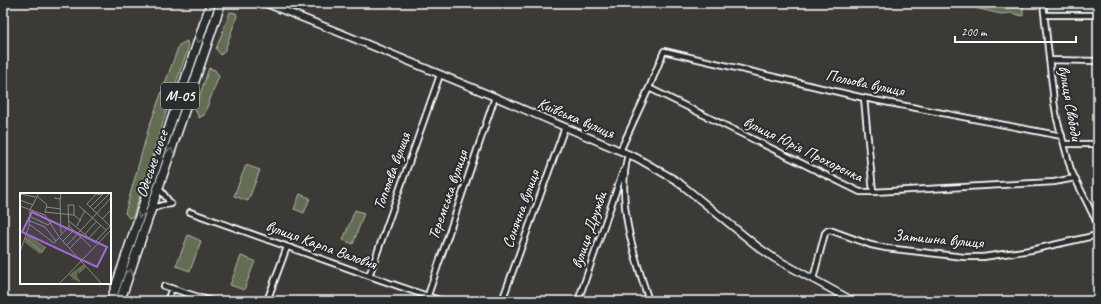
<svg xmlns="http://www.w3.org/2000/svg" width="1101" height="304" font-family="Caveat,sans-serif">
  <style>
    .green { fill: #646d53; stroke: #b2b6a9 }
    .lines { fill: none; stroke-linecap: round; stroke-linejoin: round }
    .minor-casing { stroke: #fff; stroke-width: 8 }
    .tertiary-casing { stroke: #fff; stroke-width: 9 }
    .trunk-casing { stroke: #fff; stroke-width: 11 }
    .minor { stroke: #2a2d2e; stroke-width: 4.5 }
    .tertiary { stroke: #2a2d2e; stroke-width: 6 }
    .trunk { stroke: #2a2d2e; stroke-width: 8 }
    .oneway { stroke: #6a6c6d }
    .labels { text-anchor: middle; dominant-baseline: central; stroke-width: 4; stroke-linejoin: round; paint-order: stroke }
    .shield { fill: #2a2d2e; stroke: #bfc0c0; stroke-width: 1 }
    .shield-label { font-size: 15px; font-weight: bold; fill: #fff }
    .street-label { font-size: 16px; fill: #fff; stroke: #2a2d2e }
    .inset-road { fill: none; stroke: #8a8987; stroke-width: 1 }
    .view { fill: #a36bd2; fill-opacity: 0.15; stroke: #a36bd2; stroke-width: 2 }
    .inset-edge { fill: none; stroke: #fff; stroke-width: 2 }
  </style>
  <rect width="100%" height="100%" fill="#3c3a37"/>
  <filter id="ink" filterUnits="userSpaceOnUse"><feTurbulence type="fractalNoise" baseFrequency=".025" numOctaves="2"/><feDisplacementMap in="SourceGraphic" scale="8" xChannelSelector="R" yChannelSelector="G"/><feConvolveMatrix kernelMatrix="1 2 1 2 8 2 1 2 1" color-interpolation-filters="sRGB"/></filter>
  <g filter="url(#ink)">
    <path class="green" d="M953,3h70v13l-12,-3 -10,1z
      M230,12l6,1 1,3 -12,34 -4,5 -5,-6z
      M187,41l1,8 -17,48 -38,120 -4,1 -4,-5 24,-86 30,-82z
      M209,68l6,2 4,6 -15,39 -5,3 -4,-9z
      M246,165l14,5 -12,31 -14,-5z
      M300,194l10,4 -6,15 -10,-4z
      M355,210l9,3 -11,31 -10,-4z
      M188,235l13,6 -11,30 -14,-5z
      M241,256l14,5 -11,29 -14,-5z"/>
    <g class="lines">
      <defs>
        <path id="minor" d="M1043,3l11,99 3,17 14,51 27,55
          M1045,15h53
          M1049,60l49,1
          M649,88l211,104h13l181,-10 21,-4
          M864,98l9,94
          M1064,144h34
          M620,151l29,-63 15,-37 200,47 198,38
          M628,154c-12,49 6,101 21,147
          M159,188l12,16
          M151,209l12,-4 8,-1
          M190,212l185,66 67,23
          M369,276l71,-201
          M813,279l12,-46 2,-2 3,-1 41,15 15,3 78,9h19l48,-7 67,-15
          M164,286l47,15
          M167,301l5,-13
          M267,301l20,-54
          M426,301l69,-204
          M502,301l63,-174
          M578,301l45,-130"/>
        <path id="tertiary" d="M265,3l73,29 157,65 142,61 40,23 81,66 16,11 79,43"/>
        <path id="trunk" d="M111,301l100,-298
          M120,301l101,-298"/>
      </defs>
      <use href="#minor" class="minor-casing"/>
      <use href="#tertiary" class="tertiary-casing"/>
      <use href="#trunk" class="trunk-casing"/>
      <use href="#minor" class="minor"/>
      <use href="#tertiary" class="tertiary"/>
      <use href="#trunk" class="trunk"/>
    </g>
    <defs><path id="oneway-chevron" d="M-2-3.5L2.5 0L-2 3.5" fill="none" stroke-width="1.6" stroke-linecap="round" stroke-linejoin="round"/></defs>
    <g class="oneway">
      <use href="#oneway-chevron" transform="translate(199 40) rotate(108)"/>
      <use href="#oneway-chevron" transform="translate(171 151) rotate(-71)"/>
      <use href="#oneway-chevron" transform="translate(140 215) rotate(109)"/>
      <use href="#oneway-chevron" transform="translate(130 272) rotate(-71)"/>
    </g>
  </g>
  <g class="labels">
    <rect class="shield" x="161" y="83" width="38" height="26" rx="3"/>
    <g class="shield-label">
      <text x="180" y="96">М-05</text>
    </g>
    <g class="street-label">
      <text transform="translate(865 83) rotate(12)">Польова вулиця</text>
      <text transform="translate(1070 103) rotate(80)">вулиця Свободи</text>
      <text transform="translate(576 118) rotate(23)">Київська вулиця</text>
      <text transform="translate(803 149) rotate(26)">вулиця Юрія Прохоренка</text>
      <text transform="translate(152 164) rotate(-71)">Одеське шосе</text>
      <text transform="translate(392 171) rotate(-70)">Тополева вулиця</text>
      <text transform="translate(448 195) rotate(-71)">Теремська вулиця</text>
      <text transform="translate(521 209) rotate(-70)">Сонячна вулиця</text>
      <text transform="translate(589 230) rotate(-71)">вулиця Дружби</text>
      <text transform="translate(938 239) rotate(5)">Затишна вулиця</text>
      <text transform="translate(321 245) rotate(20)">вулиця Карпа Валовня</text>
    </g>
  </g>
  <g transform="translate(20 193)">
    <rect width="91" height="91" fill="#3c3a37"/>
    <path d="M8,41l18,13 -3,5 -3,2 -16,-12zM64,71l2,3 -7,7 -1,-4 -1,6 4,7 -7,-4 -3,1 2,-2 -4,-3z" fill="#646d53"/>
    <path class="inset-road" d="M0,1l16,3M17,3l10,9 -2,8M34,5l7,1 -1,-6M40,6l1,34M0,7l13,5M67,11l23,22M67,11l9,-10 6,1M0,13l25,9 14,22 43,47M59,13l27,24M26,14l15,2M70,14l14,-14M73,17l16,-16M25,19l29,3M9,23l19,9 3,-3M82,26l9,-9M10,28l15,6 11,14M49,28l26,22M9,31l25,19 6,-6M49,33l22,21M57,33l8,-16M65,41l12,-13M40,43l9,-10 -1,-21h6v10l7,6M5,45l17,14 4,-5M68,46l13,-14M43,48l11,-11M75,49l16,-17M47,52l44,-47M50,55l11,-11M0,59l9,-26 1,-16 9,-17M39,91l52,-54"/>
    <path class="view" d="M12,19l75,35 -10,20 -75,-35z"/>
    <rect width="91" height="91" class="inset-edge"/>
  </g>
  <rect width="1101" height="304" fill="none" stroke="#2a2d2e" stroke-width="16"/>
  <rect x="8" y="8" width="1085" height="288" fill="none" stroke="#fff" stroke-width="1.5" filter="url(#ink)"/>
  <path d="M955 36v6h121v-6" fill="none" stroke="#ffffff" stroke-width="2"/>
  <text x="961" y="36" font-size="12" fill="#ffffff" stroke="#2a2d2e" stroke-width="3" paint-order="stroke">200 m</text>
</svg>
